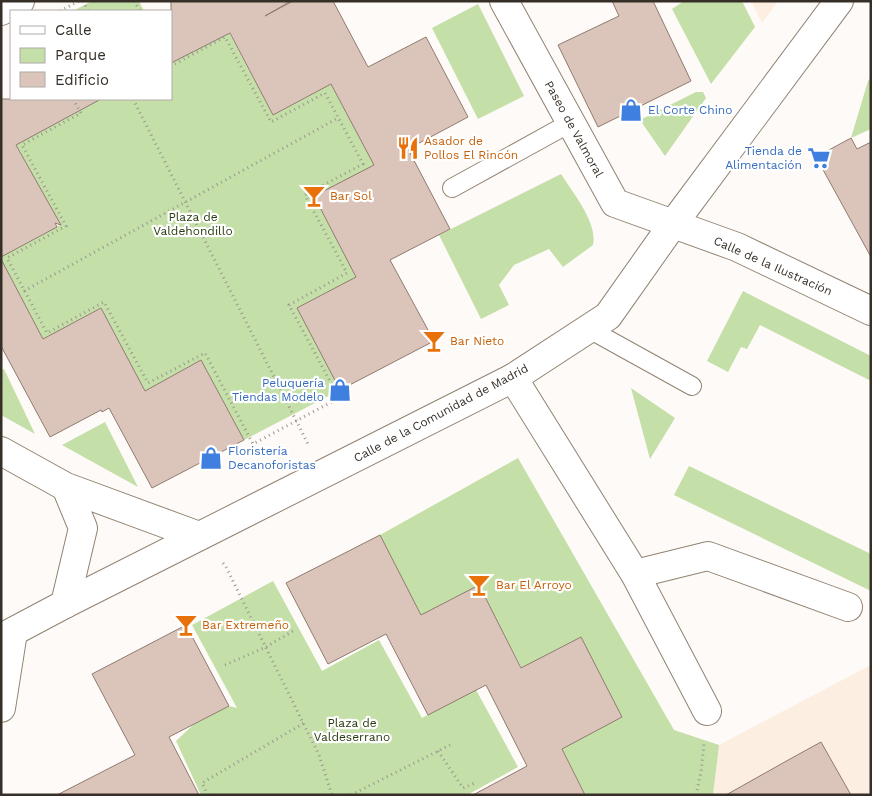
<svg xmlns="http://www.w3.org/2000/svg" width="872" height="796" font-family="'Work Sans',sans-serif">
  <style>
    .built { fill: #fceee0 }
    .green { fill: #c4dfa7 }
    .building { fill: #dbc4b9; stroke: #907b71 }
    .lines { fill: none; stroke-linecap: round; stroke-linejoin: round }
    .lane-casing { stroke: #918372; stroke-width: 20 }
    .street-casing { stroke: #918372; stroke-width: 30 }
    .secondary-casing { stroke: #918372; stroke-width: 30 }
    .path { stroke: #9b9691; stroke-width: 3; stroke-dasharray: 1 4; stroke-linecap: butt }
    .lane { stroke: #fff; stroke-width: 18 }
    .street { stroke: #fff; stroke-width: 28 }
    .secondary { stroke: #fff; stroke-width: 28 }
    .labels { text-anchor: middle; dominant-baseline: central; stroke-width: 4.5; stroke-linejoin: round; paint-order: stroke }
    .shop-label { font-size: 12px; fill: #366cbe; stroke: #fff; text-anchor: start }
    .street-label { font-size: 12px; fill: #362f28; stroke: #fff }
    .food-label { font-size: 12px; fill: #c56008; stroke: #fff; text-anchor: start }
    .park-label { font-size: 12px; fill: #2a3c10; stroke: #fff }
  </style>
  <rect width="100%" height="100%" fill="#fdfaf7"/>
  <path class="built" d="M751,1h27l-16,22z
    M871,665v130h-158l6,-50z"/>
  <path class="green" d="M92,1h47l5,10h-71z
    M684,1h58l13,26 -44,57 -39,-75z
    M478,4l46,92 -46,23 -46,-91z
    M224,23l49,92 34,-18 18,-24 50,93 -61,30 47,90 -30,4 -34,18 43,82 -96,50 -43,-80 -31,17 -21,22 -48,-91 -34,18 -17,26 -49,-93v-16l23,2 36,-20 -49,-90 64,-22 -8,-14h104v-36z
    M871,77v52l-20,9 17,-57z
    M696,92h7l3,6 -41,58 -25,-36z
    M561,174c12,19 37,49 32,71l-30,22 -14,-18 -35,16 -15,20 10,20 -28,14 -42,-84z
    M743,291l128,65v25l-111,-56 -13,24 -6,-2 -13,25 -21,-11z
    M4,369l31,65 -34,-19v-45z
    M631,388l44,30 -25,41z
    M105,422l33,65 -76,-42z
    M518,458l156,272 45,15 -6,50h-128l-29,-58 65,-20 -40,-80 -35,18 7,15 -24,12 -50,-96 -51,43 -48,-94z
    M689,466l182,88v37l-197,-96z
    M273,581l49,90 57,-31 43,78 53,-30 43,79 -51,28h-266l-25,-54 18,-17 35,-18 8,2 -45,-83z"/>
  <path class="building" d="M171,1h120l-26,15 28,-15h40l35,66 58,-30 42,80 -60,32 42,80 -60,31 44,81 -94,49 -43,-82 59,-31 -42,-81 60,-31 -43,-81 -58,31 -43,-82 -59,30z
    M612,1h41l38,80 -93,46 -40,-82 61,-29z
    M1,99h100l-85,46 45,80 -6,-2 2,4 -56,30z
    M851,138l6,11 14,-7v115l-55,-100z
    M1,259l42,80 58,-31 44,83 56,-31 43,80 -92,48 -43,-80 -7,4 -1,-2 -51,27 -49,-91z
    M380,535l41,80 58,-30 42,83 60,-31 41,80 -60,32 23,46h-112l54,-29 -41,-81 -58,30 -42,-81 -58,30 -42,-81z
    M186,625l43,81 -60,31 30,58h-142l78,-40 -43,-81z
    M821,742l30,53h-125l64,-36z"/>
  <g class="lines">
    <defs>
      <path id="lane" d="M452,188l118,-65
        M589,329l103,57"/>
      <path id="street" d="M504,1l111,202 122,44 134,64
        M1,11l19,-10
        M513,378l122,196 72,137
        M1,451l65,36 133,49
        M635,574l73,-18 140,51
        M65,604l18,-76 -17,-41
        M1,708l12,-76"/>
      <path id="secondary" d="M1,638l64,-34 448,-226 95,-62 65,-92 166,-223"/>
    </defs>
    <use href="#lane" class="lane-casing"/>
    <use href="#street" class="street-casing"/>
    <use href="#secondary" class="secondary-casing"/>
    <path class="path" d="M83,1l5,10
      M134,1l6,10
      M60,11l19,-10
      M73,99l8,14 -59,32 44,81 -59,32 40,75 57,-31 44,81 57,-30 48,91 86,-46 -50,-93 58,-32 -42,-78 58,-31 -38,-71 -54,29 -46,-85 -54,29
      M133,99l175,345
      M24,291l314,-173
      M223,563l3,4 93,188 13,40
      M225,665l41,-18 27,-16
      M438,751l25,37 12,-5
      M208,795l-6,-12 102,-60
      M351,795l99,-50
      M696,795l5,-23 3,-28"/>
    <use href="#lane" class="lane"/>
    <use href="#street" class="street"/>
    <use href="#secondary" class="secondary"/>
  </g>
  <defs>
    <symbol id="shop-bare" viewBox="-9 -9 18 18"><path d="M-5-2.5h2.3a2.7 3.5 0 0 1 5.4 0H5L5.5 6h-11ZM-1.5-2.5h3a1.5 2.3 0 0 0-3 0Z" fill="#3f7fe0" stroke="#fff" stroke-width="2.5" paint-order="stroke"/></symbol>
    <symbol id="restaurant-bare" viewBox="-9 -9 18 18"><path d="M-5-6h1v4h1v-4h1v4h1v-4h1v5L-1.5 .5V6h-2V.5L-5-1ZM5-6V6H3V1.5H1.5Q1.5-4 5-6Z" fill="#e8710a" stroke="#fff" stroke-width="2.5" paint-order="stroke"/></symbol>
    <symbol id="supermarket-bare" viewBox="-9 -9 18 18"><path d="M-6-5.5h2.5l.6 2H6L4.5 2H-2.5L-4.4-4H-6ZM-1.5 3.2a1.3 1.3 0 1 0 .1 0ZM3 3.2a1.3 1.3 0 1 0 .1 0Z" fill="#3f7fe0" stroke="#fff" stroke-width="2.5" paint-order="stroke"/></symbol>
    <symbol id="bar-bare" viewBox="-9 -9 18 18"><path d="M-6-5H6L.8 .8V4.5H3.5V6h-7V4.5H-.8V.8Z" fill="#e8710a" stroke="#fff" stroke-width="2.5" paint-order="stroke"/></symbol>
  </defs>
  <g fill-rule="evenodd">
    <use href="#shop-bare" x="615" y="94" width="32" height="32"/>
    <use href="#restaurant-bare" x="392" y="132" width="32" height="32"/>
    <use href="#supermarket-bare" x="803" y="142" width="32" height="32"/>
    <use href="#bar-bare" x="298" y="180" width="32" height="32"/>
    <use href="#bar-bare" x="418" y="325" width="32" height="32"/>
    <use href="#shop-bare" x="324" y="374" width="32" height="32"/>
    <use href="#shop-bare" x="195" y="442" width="32" height="32"/>
    <use href="#bar-bare" x="463" y="569" width="32" height="32"/>
    <use href="#bar-bare" x="170" y="609" width="32" height="32"/>
  </g>
  <g class="labels">
    <g class="shop-label">
      <text x="648" y="110">El Corte Chino</text>
      <text x="802" y="151" text-anchor="end">Tienda de<tspan x="802" dy="14">Alimentación</tspan></text>
      <text x="324" y="383" text-anchor="end">Peluquería<tspan x="324" dy="14">Tiendas Modelo</tspan></text>
      <text x="228" y="451">Floristería<tspan x="228" dy="14">Decanoforistas</tspan></text>
    </g>
    <g class="street-label">
      <text transform="translate(574 129) rotate(61)">Paseo de Valmoral</text>
      <text transform="translate(773 266) rotate(24)">Calle de la Ilustración</text>
      <text transform="translate(441 413) rotate(-28)">Calle de la Comunidad de Madrid</text>
    </g>
    <g class="food-label">
      <text x="424" y="141">Asador de<tspan x="424" dy="14">Pollos El Rincón</tspan></text>
      <text x="330" y="196">Bar Sol</text>
      <text x="450" y="341">Bar Nieto</text>
      <text x="496" y="585">Bar El Arroyo</text>
      <text x="202" y="625">Bar Extremeño</text>
    </g>
    <g class="park-label">
      <text x="193" y="217">Plaza de<tspan x="193" dy="14">Valdehondillo</tspan></text>
      <text x="352" y="723">Plaza de<tspan x="352" dy="14">Valdeserrano</tspan></text>
    </g>
  </g>
  <rect width="872" height="796" fill="none" stroke="#362f28" stroke-width="5"/>
  <rect x="10" y="10" width="162" height="90" fill="#ffffff" stroke="#afaca9"/>
  <rect x="20" y="26" width="25" height="8" fill="#ffffff" stroke="#afaca9"/>
  <text x="55" y="35" font-size="15" fill="#362f28">Calle</text>
  <rect x="20" y="48" width="25" height="15" fill="#c4dfa7" stroke="#afaca9"/>
  <text x="55" y="60" font-size="15" fill="#362f28">Parque</text>
  <rect x="20" y="72" width="25" height="15" fill="#dbc4b9" stroke="#afaca9"/>
  <text x="55" y="85" font-size="15" fill="#362f28">Edificio</text>
</svg>
